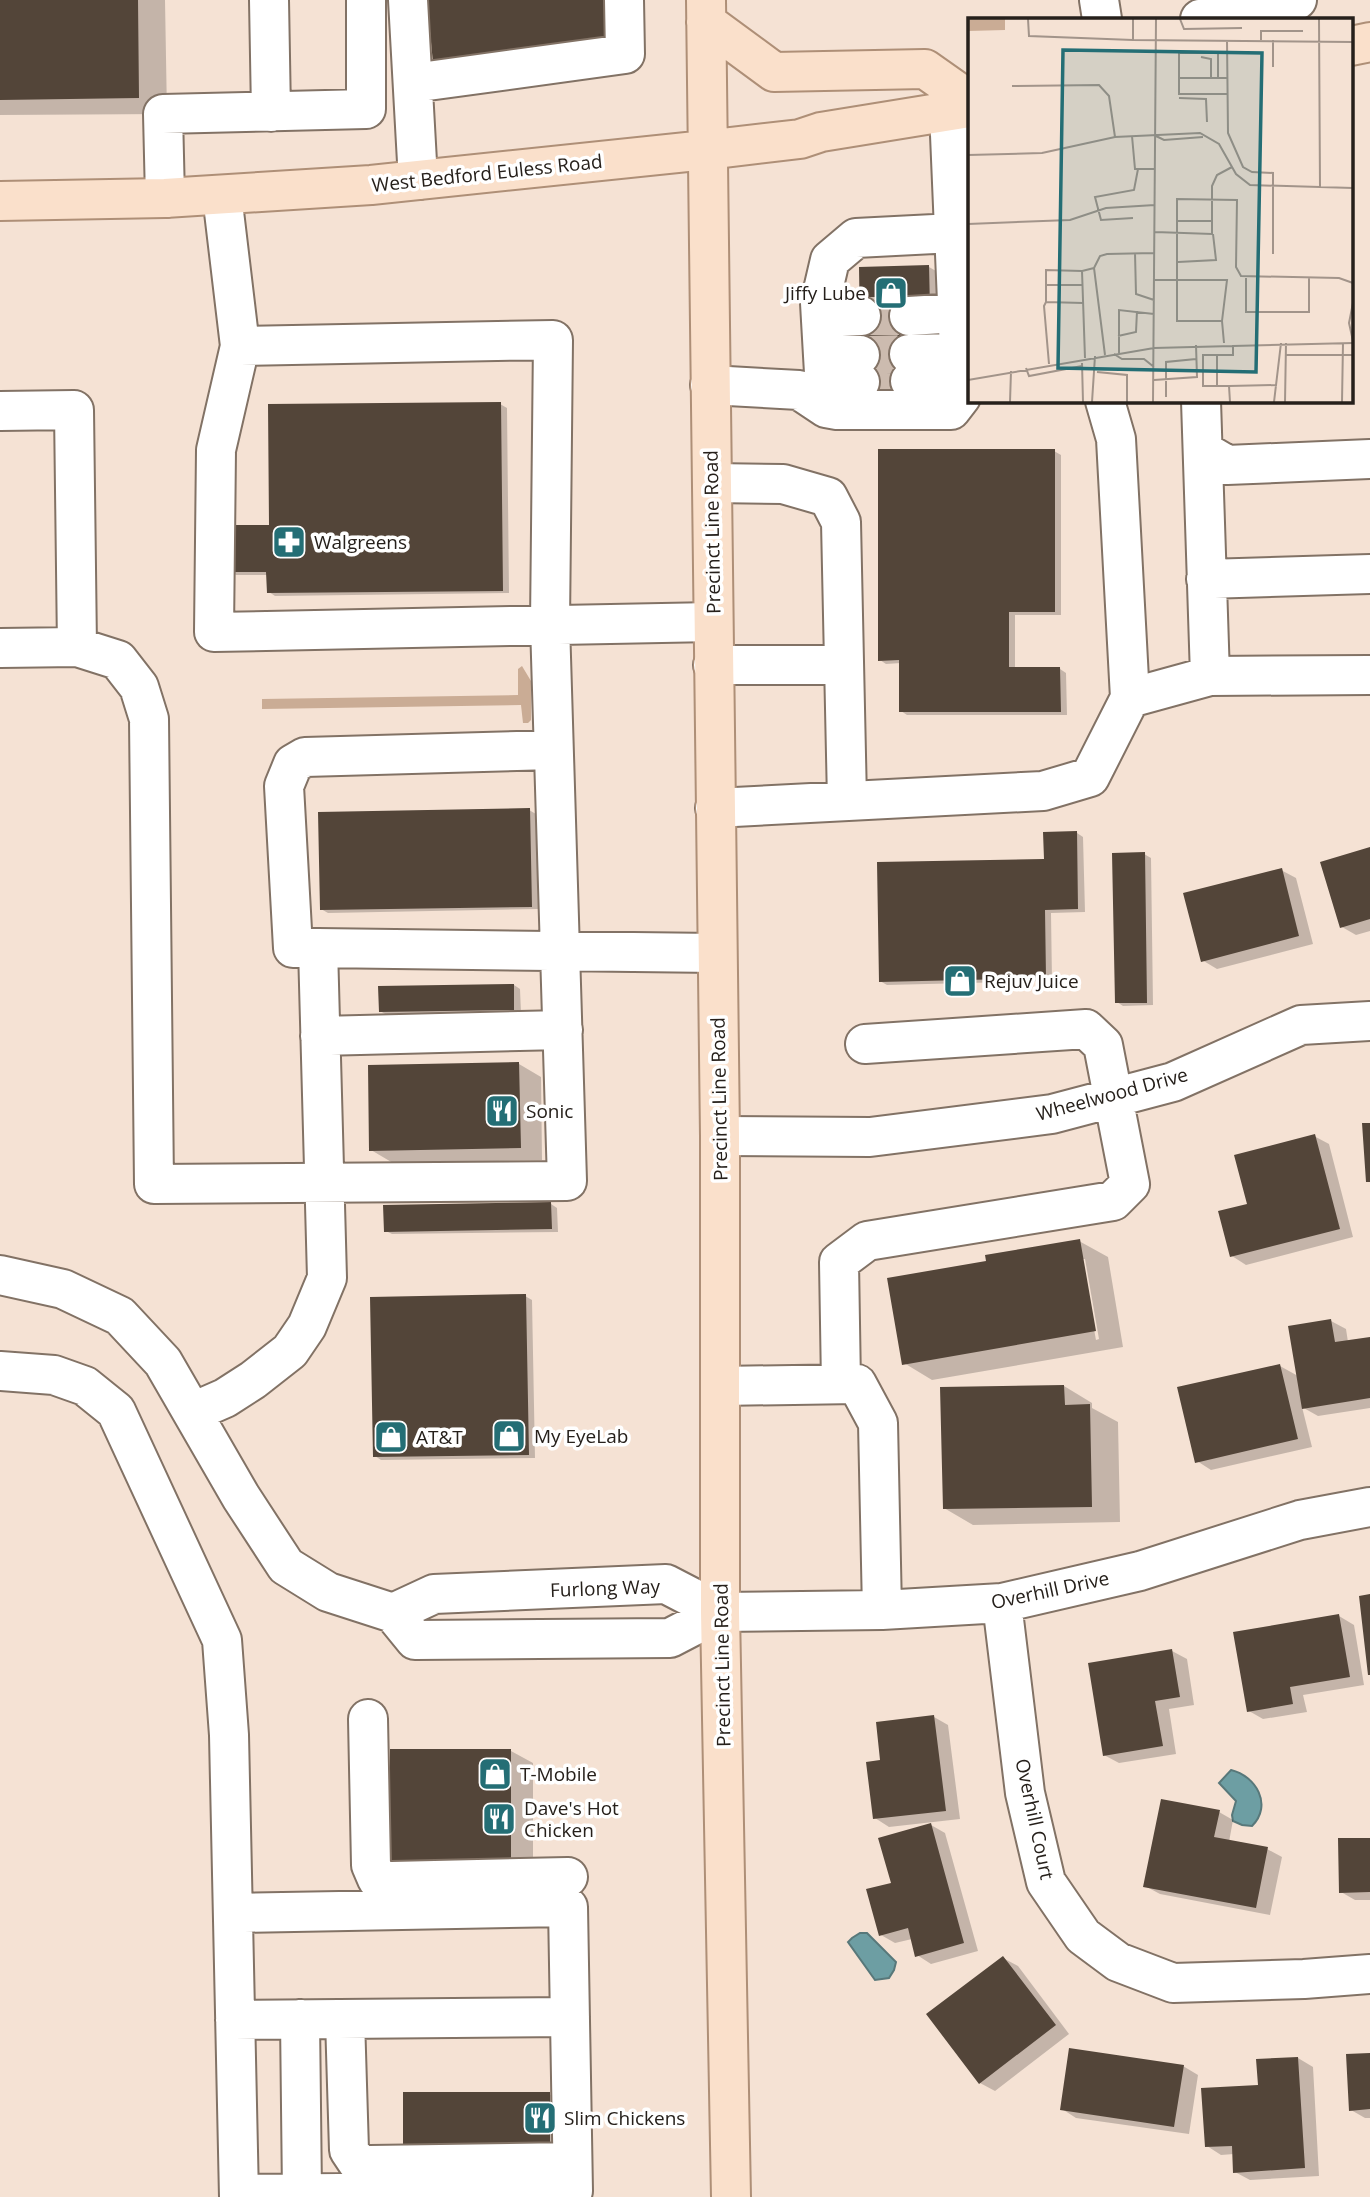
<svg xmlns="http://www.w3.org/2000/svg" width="1370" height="2197" font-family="'Open Sans',sans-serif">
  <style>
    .green { fill: #caac95 }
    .water { fill: #6d9ea3; stroke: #58787a; stroke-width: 2 }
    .shadow { fill: #0003; fill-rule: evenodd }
    .building { fill: #534539 }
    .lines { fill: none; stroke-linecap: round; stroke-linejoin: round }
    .minor-tunnel { stroke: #ccbbaf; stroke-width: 38; stroke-dasharray: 38 19; stroke-linecap: butt }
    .minor-casing { stroke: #827265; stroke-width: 42 }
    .major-casing { stroke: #ae8f77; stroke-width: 42 }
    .minor { stroke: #fff; stroke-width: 38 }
    .major { stroke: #fae0cb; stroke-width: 38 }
    .labels { text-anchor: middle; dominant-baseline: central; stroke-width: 7; stroke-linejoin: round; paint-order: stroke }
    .street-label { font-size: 19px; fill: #26201b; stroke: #fff }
    .poi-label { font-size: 19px; fill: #26201b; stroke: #fff; text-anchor: start }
    .inset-road { fill: none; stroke: #a2948a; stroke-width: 2 }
    .view { fill: #246e75; fill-opacity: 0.15; stroke: #246e75; stroke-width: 3.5 }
    .inset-edge { fill: none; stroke: #26201b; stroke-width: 3.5 }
  </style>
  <rect width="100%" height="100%" fill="#f5e2d4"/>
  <path class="green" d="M522,666l9,15v39l-3,3h-5l-2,-18 -259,4v-10l256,-4v-26z"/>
  <path class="water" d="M1231,1770c25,6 42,35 21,56l-10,-1 -9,-4 -1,-6 4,-14 -17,-18z
    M860,1933h7l29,29 -2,8 -5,8 -14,2 -27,-38 4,-4z"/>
  <path class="shadow" d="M0,0h165l2,114 -167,1z
    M929,267l7,4v41l-76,-44z
    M500,404l7,4 2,185 -234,3 -6,-4 -1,-17h-32l-7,-4 41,-44z
    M1054,451l7,4v160h-46v54h45l6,4 1,42h-160l-6,-4v-48l-15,1 -6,-4z
    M529,810l7,4 2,95 -210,4 -7,-4z
    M1077,833l6,4 2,75 -34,1 1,68 -165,4 -7,-4 165,-120z
    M1370,848v83l-14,4 -14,-8z
    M1144,854l7,4 2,147 -30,1 -6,-4z
    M1281,870l15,8 17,66 -96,25 -15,-9z
    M514,985l6,4 1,24 -134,2 -7,-4z
    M519,1064l22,13 1,83 -149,3 -22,-13z
    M1314,1136l15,8 24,93 -107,28 -14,-9 17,-51z
    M551,1204l6,4 1,24 -166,2 -6,-3z
    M1079,1241l29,16 15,90 -191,33 -28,-17 83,-101zM1081,1259h4l14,80 -3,1z
    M525,1296l7,4 3,158 -154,2 -6,-4z
    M1331,1321l15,8 2,13 22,-4v70l-52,8 -16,-9 10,40 -101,23 -14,-9 83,-95 18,10z
    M1064,1386l28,17v5l26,14 2,100 -147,3 -29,-17z
    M1339,1616l15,9 10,60 -61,10 4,17 -44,7 -14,-8z
    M1172,1651l15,8 7,46 -25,4 7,45 -57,9 -15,-8z
    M934,1717l14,8 12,94 -71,8 -14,-9 7,-56z
    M511,1751l22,12v115h-119z
    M1219,1812l14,8 -4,22 38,7 15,8 -12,58 -110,-21 -15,-8z
    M931,1825l14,8 33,118 -47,13 -14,-9 -5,-16 -17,4 -14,-8 12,-51z
    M1370,1840v60h-15l-14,-8z
    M1003,1958l15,8 51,68 -74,57 -15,-8z
    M1370,2054v64h-5l-14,-8z
    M1298,2058l15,9 6,109 -69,4 -15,-8 -1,-18 -13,1 -14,-9 52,-59z
    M1183,2066l15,9 -9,59 -113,-16 -14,-9z
    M549,2094l22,12v54h-29z"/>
  <path class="building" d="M0,0h138l1,98 -139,2z
    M427,0h179l5,46 -178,17z
    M929,265l1,44h-21l1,91h-49l-2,-133z
    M501,402l2,189 -236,2 -1,-21h-38l-1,-47h42l-1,-121z
    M878,449h177v163h-46v55h51l1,45h-162v-52l-21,1z
    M530,808l2,99 -212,3 -2,-98z
    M1077,831l1,78 -33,1 1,68 -167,4 -2,-120 167,-3 -1,-27z
    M1370,847v72l-30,9 -20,-66z
    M1145,852l2,151h-32l-3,-150z
    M1282,868l17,68 -98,26 -18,-69z
    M514,984v26l-135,2 -1,-26z
    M519,1062l2,86 -152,3 -1,-86z
    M1362,1123h8v59h-4z
    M1315,1134l25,95 -110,28 -12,-46 29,-7 -13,-49z
    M551,1202l1,27 -168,3 -1,-27z
    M1080,1239l16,92 -194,34 -15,-87 99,-17 -1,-6z
    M526,1294l3,161 -156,2 -3,-160z
    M1331,1319l4,23 35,-5v61l-68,11 -14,-83z
    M1280,1364l18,75 -103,24 -18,-76z
    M1064,1385l1,20 25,-1 2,103 -149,2 -3,-122z
    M1370,1594v81h-2l-9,-79z
    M1339,1614l11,63 -60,10 3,17 -46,8 -14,-80z
    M1172,1649l8,48 -25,4 8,45 -60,10 -15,-93z
    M934,1715l12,96 -73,8 -7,-57 14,-2 -4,-38z
    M390,1749h121v117l-121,1z
    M1161,1799l59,11 -6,27 54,10 -12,61 -113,-21z
    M931,1823l33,120 -49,14 -7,-29 -29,8 -13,-47 25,-6 -13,-45z
    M1338,1838h32v54l-31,1z
    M1003,1956l53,69 -77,59 -53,-70z
    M1069,2048l115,17 -10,62 -114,-17z
    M1370,2053v56l-21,2 -3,-57z
    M1298,2057l7,111 -72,5 -1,-27 -27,1 -4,-59 57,-3 -2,-26z
    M403,2092h147v56l-147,6z"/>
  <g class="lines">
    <path class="minor-tunnel" d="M861,316h48
      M860,355l49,-1
      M860,382l50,-1"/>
    <defs>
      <path id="minor" d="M269,0l2,112
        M408,0l10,180
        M1099,0l3,19
        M1200,19l97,-19
        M413,83l212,-29 -1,-54
        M165,198l-2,-84 203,-5v-109
        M909,316l49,-3
        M821,318l40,-2
        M240,346l-24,104 -2,182 499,-10
        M909,354l50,-1
        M823,355h37
        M910,381l50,-1
        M710,385l89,5 27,18 11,2h114l10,-13 -12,-286
        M824,385l36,-3
        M826,408l-6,-105 10,-43 26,-22 98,-5
        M0,411l74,-1 3,237
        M1203,451l24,14 143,-6
        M712,483l71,1 45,13 13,25 6,279
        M1206,579l164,-5
        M0,648l77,-1 41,13 21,27 10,32 5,465 413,-3 -17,-557 3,-284 -313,6 -18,-151
        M713,665h131
        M1210,676l160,-1
        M1130,698l80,-22 -9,-275
        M715,808l328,-17 47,-14 40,-79 -14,-259 -11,-38
        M318,948h-25l-9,-162 9,-22 12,-7 248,-7
        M320,1036l243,-6
        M720,1136l150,1 182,-23 121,-32 128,-57 69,-4
        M0,1275l63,14 57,27 43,46 78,135 45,69 42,26 65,21 22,27 255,-2 50,-26
        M0,1371l54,4 31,11 31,25 106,229 7,95 10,462
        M841,1384l-2,-122 28,-21 246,-40 17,-17 -27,-139 -17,-16 -221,15
        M720,1386l137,-2 21,39 4,187
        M193,1412l32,-14 28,-18 37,-29 17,-25 20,-48 -9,-330 399,5
        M1002,1603l23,190 21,89 37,54 35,26 55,21 131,-4 66,-5
        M393,1613l41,-19 232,-10 54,28 162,-2 120,-7 138,-32 160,-51 70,-13
        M368,1719l3,146 6,14 15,2 176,-4
        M233,1913l335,-6 5,284 -334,3
        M300,2019l2,174
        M345,2019l4,131 8,12 13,3 202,-3
        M235,2020l335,-3"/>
      <path id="major" d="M706,0l14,1136v476l11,585
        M706,22l68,50 151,-3 44,31
        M1351,46l19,-4
        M0,201l165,-3 206,-13 335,-35 94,-11 21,-7 148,-24"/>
    </defs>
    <use href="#minor" class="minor-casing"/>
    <use href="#major" class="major-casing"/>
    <use href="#minor" class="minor"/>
    <use href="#major" class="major"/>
  </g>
  <defs>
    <symbol id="shop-square" viewBox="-11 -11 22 22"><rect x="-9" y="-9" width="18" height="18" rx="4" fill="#246e75" stroke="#fff"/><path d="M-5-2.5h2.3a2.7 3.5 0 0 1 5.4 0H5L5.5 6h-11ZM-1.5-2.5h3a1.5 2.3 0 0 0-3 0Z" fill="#fff"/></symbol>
    <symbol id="pharmacy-square" viewBox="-11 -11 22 22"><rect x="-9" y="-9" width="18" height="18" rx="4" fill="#246e75" stroke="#fff"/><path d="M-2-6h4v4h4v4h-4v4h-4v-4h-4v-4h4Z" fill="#fff"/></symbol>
    <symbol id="restaurant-square" viewBox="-11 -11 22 22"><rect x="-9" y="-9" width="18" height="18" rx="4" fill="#246e75" stroke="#fff"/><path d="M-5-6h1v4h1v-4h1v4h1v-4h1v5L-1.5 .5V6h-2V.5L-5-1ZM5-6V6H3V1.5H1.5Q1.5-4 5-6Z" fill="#fff"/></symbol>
  </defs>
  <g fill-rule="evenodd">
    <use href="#shop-square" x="872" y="274" width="38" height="38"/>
    <use href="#pharmacy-square" x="270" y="523" width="38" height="38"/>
    <use href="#shop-square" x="941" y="962" width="38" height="38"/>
    <use href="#restaurant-square" x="483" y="1092" width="38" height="38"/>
    <use href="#shop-square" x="490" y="1417" width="38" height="38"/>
    <use href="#shop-square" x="372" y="1418" width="38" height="38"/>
    <use href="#shop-square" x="476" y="1755" width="38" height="38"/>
    <use href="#restaurant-square" x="480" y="1800" width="38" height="38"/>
    <use href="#restaurant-square" x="521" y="2099" width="38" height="38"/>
  </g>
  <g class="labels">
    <g class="street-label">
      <text transform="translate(487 173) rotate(-6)">West Bedford Euless Road</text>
      <text transform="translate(712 532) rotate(-91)">Precinct Line Road</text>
      <text transform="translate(1112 1094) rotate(-15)">Wheelwood Drive</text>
      <text transform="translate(719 1099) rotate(-91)">Precinct Line Road</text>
      <text transform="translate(605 1588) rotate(-2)">Furlong Way</text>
      <text transform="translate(1050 1590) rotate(-12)">Overhill Drive</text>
      <text transform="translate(722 1665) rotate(-91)">Precinct Line Road</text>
      <text transform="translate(1035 1819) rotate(78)">Overhill Court</text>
    </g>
    <g class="poi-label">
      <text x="866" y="293" text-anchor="end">Jiffy Lube</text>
      <text x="314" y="542">Walgreens</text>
      <text x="984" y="981">Rejuv Juice</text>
      <text x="526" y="1111">Sonic</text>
      <text x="534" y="1436">My EyeLab</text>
      <text x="416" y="1437">AT&amp;T</text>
      <text x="520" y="1774">T-Mobile</text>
      <text x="524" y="1808">Dave's Hot<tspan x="524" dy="22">Chicken</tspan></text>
      <text x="564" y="2118">Slim Chickens</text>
    </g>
  </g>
  <g transform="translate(968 18)">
    <rect width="385" height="385" fill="#f5e2d4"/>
    <path d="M0,1h37v11l-37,1z" fill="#caac95"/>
    <path class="inset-road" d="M60,1l1,17 104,4M165,1v21l220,2M212,1l4,10 58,-1M351,1l1,169M259,22l1,93 15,34 9,5 21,1v81M293,22v-9h42M305,22v27M259,35h-48v41h48M233,39l10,2v19M211,60h48M250,60v-25M44,68l87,-1 10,11 6,41M211,80l27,1 1,23M164,118l3,33h20M188,118l8,4 39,-3M0,137l74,-2 73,-16 85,-4 19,11 17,30 14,11 103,3M165,200l-32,2 -6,-23 39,-7 4,-21M209,203h35M0,206l102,-4 36,-12 49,-3M187,214l57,2v-48l5,-11 15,-8M167,235l1,41 18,6M210,244l38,-2 -3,-26M278,260v34h63v-34M186,262h73l-5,41M78,267h37M78,284v-32l36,1M385,285l-4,20 4,18M150,318l18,-4 1,-21M256,325l-2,-22h-45v-122l60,1 -1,67 5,9 98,2 14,5M151,335v-43l35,4M146,336l8,5h22l10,8M137,337l-11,-87 6,-12 7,-2 47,-1M249,337v31M318,337h67M117,340l-3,-87 12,-3M114,345l1,39M81,346l-5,-58 2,-4 37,1M58,350l3,8 53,-10M129,354l30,3v27M0,362l186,-32 199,-5M186,362l43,-3 -1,-32M261,368l48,-1M198,379v-35l30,-3M42,384l1,-31M124,384l3,-46M185,384l3,-383M262,384l-1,-16h-26v-31h30v-10M306,384l7,-59M317,384l1,-59M374,384l1,-59"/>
    <path class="view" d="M95,32l199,3 -6,319 -198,-4z"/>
    <rect width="385" height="385" class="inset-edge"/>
  </g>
</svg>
